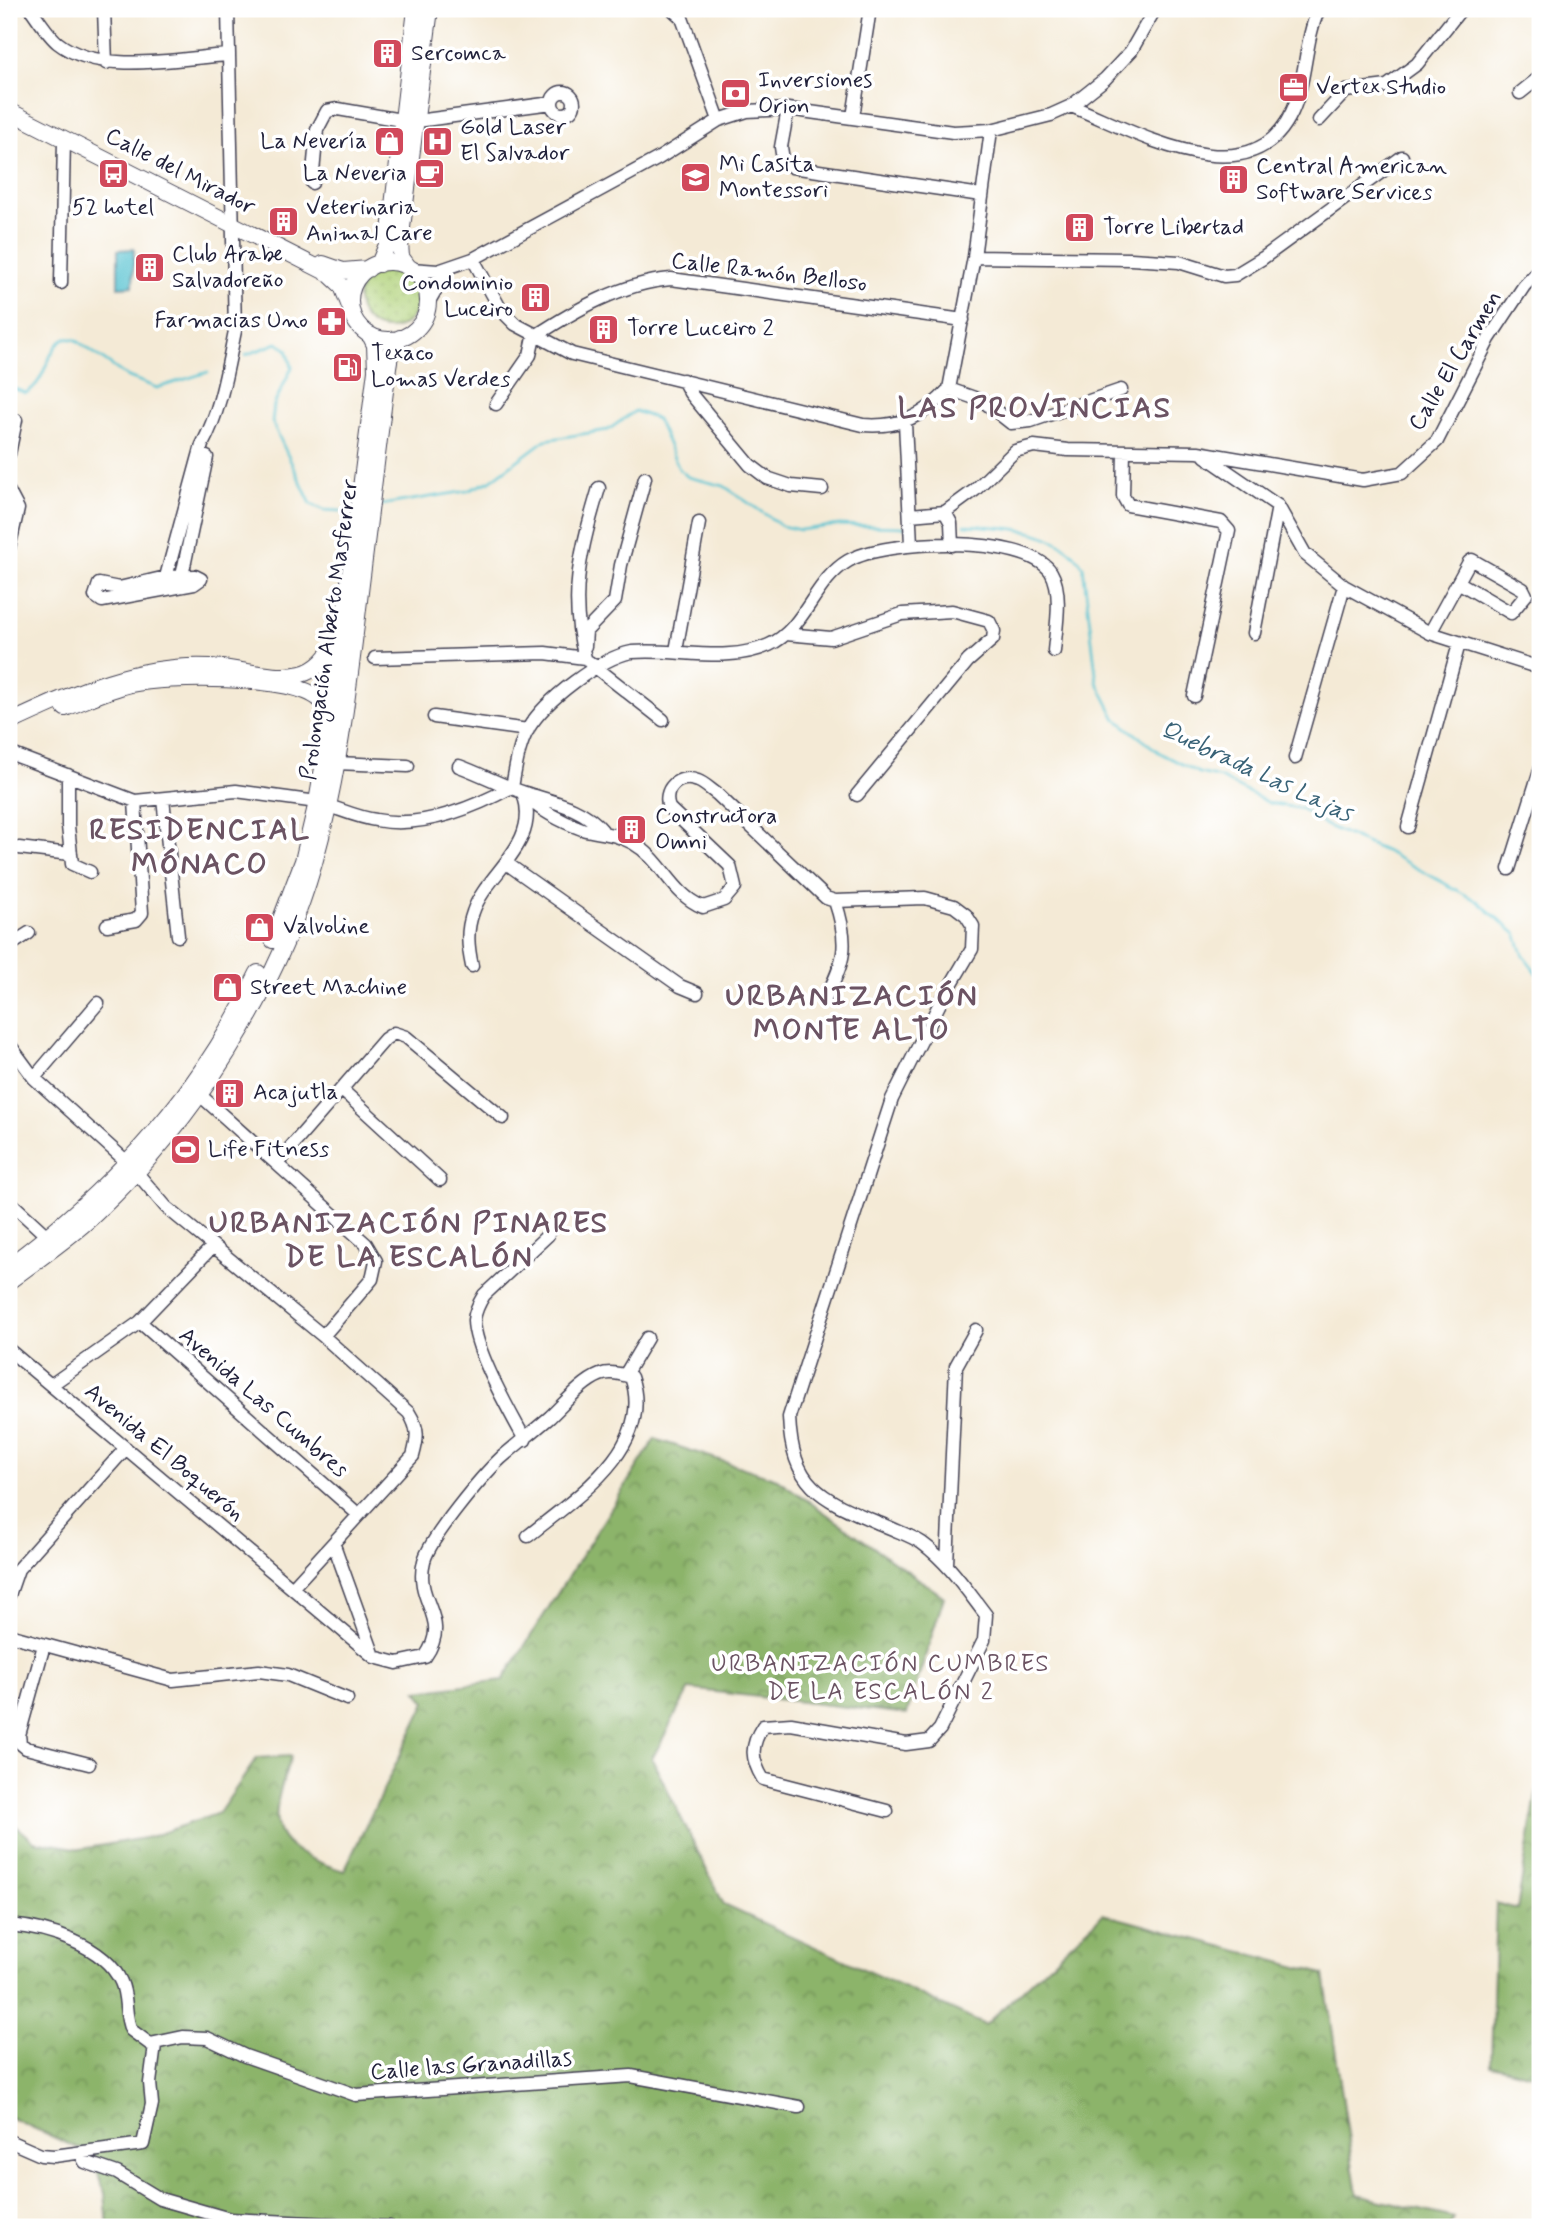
<svg xmlns="http://www.w3.org/2000/svg" width="1549" height="2236" font-family="Mynerve,sans-serif">
  <style>
    .forest { fill: url(#forest-crowns); stroke: #576b52; stroke-width: 2 }
    .garden { fill: url(#garden-dots); stroke: #6a7a5a; stroke-width: 2 }
    .water { fill: #58c3d1; stroke: #3d7286; stroke-width: 2 }
    .lines { fill: none; stroke-linecap: round; stroke-linejoin: round }
    .stream { stroke: #58c3d1; stroke-width: 2.5 }
    .minor-casing { stroke: #424052; stroke-width: 15 }
    .major-casing { stroke: #424052; stroke-width: 18 }
    .minor { stroke: #fff; stroke-width: 12 }
    .major { stroke: #fff; stroke-width: 16 }
    .labels { text-anchor: middle; dominant-baseline: central; stroke-width: 7; stroke-linejoin: round; paint-order: stroke }
    .poi-label { font-size: 23px; fill: #22223b; stroke: #fff; text-anchor: start }
    .street-label { font-size: 23px; fill: #22223b; stroke: #fff }
    .water-label { font-size: 24px; font-style: italic; fill: #386277; stroke: #fff }
    .neighbourhood-label { font-size: 24px; letter-spacing: 2px; fill: #6b5363; stroke: #fff }
    .district-label { font-size: 30px; font-weight: bold; letter-spacing: 2px; fill: #6b5363; stroke: #fff }
  </style>
  <defs>
    <pattern id="forest-crowns" width="20" height="18" patternUnits="userSpaceOnUse" patternTransform="scale(1.75)"><rect width="20" height="18" fill="#8cb46a"/><path d="M2 6a3 3 0 1 1 6 0M12 15a3 3 0 1 1 6 0" fill="none" stroke="#729258"/></pattern>
    <pattern id="garden-dots" width="8" height="8" patternUnits="userSpaceOnUse" patternTransform="scale(1.75)"><rect width="8" height="8" fill="#b1d27a"/><path d="M2 2h.1M6 6h.1" fill="none" stroke="#98b46a" stroke-width="1.8" stroke-linecap="round"/></pattern>
  </defs>
  <rect width="100%" height="100%" fill="#fff"/>
  <filter id="ink" filterUnits="userSpaceOnUse"><feTurbulence type="fractalNoise" baseFrequency=".0143" numOctaves="2"/><feDisplacementMap in="SourceGraphic" scale="14" xChannelSelector="R" yChannelSelector="G"/><feConvolveMatrix kernelMatrix="1 2 1 2 8 2 1 2 1" color-interpolation-filters="sRGB"/></filter>
  <filter id="wash" filterUnits="userSpaceOnUse"><feTurbulence type="fractalNoise" baseFrequency=".00686" numOctaves="4" result="noise"/><feDisplacementMap in="SourceGraphic" scale="28" xChannelSelector="R" yChannelSelector="G"/><feGaussianBlur stdDeviation="1.57" result="paint"/><feColorMatrix in="noise" values="0 0 0 0 0 0 0 0 0 0 0 0 0 0 0 0 0 1.4 0 .05"/><feComposite in="paint" operator="in"/></filter>
  <g filter="url(#wash)">
    <rect width="100%" height="100%" fill="#f4ead6"/>
    <path class="forest" d="M655,1439l122,40 167,118 -37,117 -218,-25 -37,70 72,146 261,120 118,-111 221,60 33,221 97,23 -5,9h-1341l-3,-34 -14,-39 -82,-37v-297l25,21 47,8 69,-12 69,-24 38,-55 34,-2c-25,73 -24,90 53,115l82,-169 -9,-11 86,-11z
      M1540,1772v305l-49,-12 5,-162 21,6z"/>
    <path class="garden" d="M358 299a30 30 0 1 1 60 0a30 30 0 1 1-60 0Z"/>
    <path class="water" d="M134,249l-1,37 -15,1v-37z"/>
    <g class="lines">
      <path class="stream" d="M246,355l31,-12 10,6 5,18 -18,38 -2,17 39,82 13,6 17,1
        M9,387l17,6c22,-12 17,-39 39,-55l11,2 50,36 31,12 51,-16
        M381,505l86,-14 23,-10 55,-41 63,-10 27,-19 22,8 22,50 9,8 36,9 58,40 18,4 39,-5 65,2
        M965,525c41,2 94,3 118,41l14,116 19,37 44,34 39,20 21,5 49,25 33,6 23,16 62,27 90,49 39,33 8,22 16,21"/>
    </g>
  </g>
  <g filter="url(#ink)">
    <g class="lines">
      <defs>
        <path id="minor" d="M31,9c8,11 17,26 27,34 42,33 120,15 170,12
          M104,9l2,54
          M672,9l10,9 37,102
          M552 103a11 11 0 1 1 22 0a11 11 0 1 1-22 0Z
          M1520,93l20,-16
          M1071,106c61,24 180,95 221,6 15,-33 12,-71 27,-103
          M788,109l-7,38 2,13 9,7 189,28
          M853,117l17,-108
          M1319,120l27,-29 41,-5 30,-22 44,-55
          M417,121l135,-18
          M312,183l5,-53 10,-19 11,-2 63,11
          M974,257l157,2 48,3 45,14 11,-1 28,-17 139,-101
          M473,259l28,51 14,14 57,30 291,71c36,3 62,-9 86,-36l25,-132 17,-127
          M411,269l27,2 35,-12 186,-101 60,-38 28,-9 41,-2 165,23 38,-2 60,-15 20,-9 34,-27 26,-28 24,-42
          M61,283l3,-143
          M428,303l19,-33
          M683,380l7,13 60,72 17,13 24,8 31,3
          M949,389l34,12 28,22 20,-2 90,-31
          M496,404l34,-49 4,-18c41,-27 88,-54 137,-58l292,41
          M905,423l6,121
          M1124,451l-1,45 5,9 93,17 8,9 -35,165
          M9,454l7,-34
          M1205,456l73,50 27,48 39,32 86,47 110,35
          M9,492l9,17 -9,39
          M945,512l6,11 1,22
          M910,515l35,-3 30,-22 40,-39 19,-5 34,4 130,2 165,28 39,-7 35,-32 52,-102 35,-53 16,-17
          M182,576l25,-119
          M195,576l6,3 -7,5 -92,17 -7,-5 4,-12 20,4 47,-11z
          M166,577l36,-132c19,-35 25,-76 33,-114l-7,-322
          M1254,633l24,-127
          M1430,633l39,-71 3,-2 51,29 3,6 -15,18 -53,-31
          M786,634l45,4 71,-24 50,-3 37,10 5,10 -1,8 -25,22 -111,134
          M585,646l1,-15 29,-30 6,-36 24,-87
          M676,651l23,-128
          M375,658l170,-5 40,5c-17,-63 -4,-109 14,-170
          M589,662l74,58
          M434,717l94,13
          M9,753l126,48 101,-10 81,11
          M1295,758l49,-172
          M336,763l72,3
          M459,766c22,8 44,20 66,27 28,9 58,14 77,37
          M68,775v51l4,38 18,8
          M523,793c14,16 39,29 59,36 18,5 31,3 51,14 30,17 38,51 70,64l21,-7 11,-13 -5,-21 -61,-58c-7,-18 9,-35 29,-27 6,2 13,9 19,13l109,104 9,3 90,-3 29,8 12,9 7,11 -1,23 -33,56 -47,94 -103,318c3,75 37,83 99,110 11,5 24,9 34,16 26,19 44,46 64,72l-2,25 -44,89 -11,12 -23,3 -115,-20 -28,2c-13,20 -12,33 0,53l124,32
          M163,799l15,137
          M329,806c15,5 31,12 47,14 45,9 97,-12 136,-33 4,-20 6,-40 16,-58 17,-29 72,-71 104,-77 45,-4 95,12 137,-7 36,-16 45,-64 79,-84 36,-22 178,-27 203,11 12,20 5,56 3,79
          M1408,827l51,-183
          M19,848l51,6
          M506,863l174,123 17,7
          M1509,869l31,-99
          M107,925l29,-5 6,-7 -7,-112
          M9,946l20,-13
          M472,966c-4,-19 -6,-35 1,-54 13,-39 67,-67 51,-116
          M824,1001c21,-40 26,-56 11,-100
          M9,1044l25,34 93,84
          M34,1078l64,-75
          M342,1090l98,90
          M200,1095l166,149 10,17 -4,18 -49,57
          M277,1163l108,-124 9,-6 12,4 97,81
          M137,1173l29,34 157,129 86,77c10,16 9,25 4,43l-121,132
          M9,1201l39,36
          M140,1322l219,193
          M9,1350l365,307 23,6 28,-6c28,-40 -12,-54 -1,-96 6,-23 58,-85 77,-103 16,-14 33,-27 49,-41 14,-13 32,-35 50,-42 10,-4 21,-1 31,2 25,70 -57,122 -103,159
          M625,1375l22,-37
          M51,1385l89,-63 73,-76
          M525,1440c-15,-28 -51,-90 -51,-120 1,-10 5,-17 10,-25l64,-60
          M334,1545l40,111
          M947,1564l9,-198 20,-36
          M9,1595l9,-26 108,-121
          M9,1635l164,45 86,-9 29,4 59,24
          M44,1645l-25,90 1,8 6,5 63,16
          M9,1925c37,3 96,20 112,57 7,15 3,33 10,48l19,14 33,-7 24,1 38,18 111,39 275,-19 168,31
          M9,2141l32,14 13,1 89,-12 9,-40 -2,-21 5,-38
          M87,2152l-4,6 2,4 32,11 43,26 70,20 159,8"/>
        <path id="major" d="M9,111l319,162 14,13 9,23
          M350 301a39 39 0 1 1 78 0a39 39 0 1 1-78 0Z
          M323,264l20,7 25,-2
          M379,264l10,-24 27,-231
          M409,268l-8,-11 -1,-14 30,-234
          M65,708c21,-8 44,-19 66,-24 36,-8 156,-9 186,13 8,5 11,13 13,22
          M9,723c65,-30 128,-60 202,-56 28,1 63,14 90,7 19,-5 28,-20 39,-35
          M273,940l30,-79 14,-59 14,-79 45,-353 -1,-25 -5,-10
          M9,1266c105,-78 193,-174 249,-293
          M9,1281c29,-22 61,-43 87,-68 98,-92 181,-221 218,-350 25,-88 35,-180 46,-271 9,-75 19,-150 28,-225l2,-12 10,-17"/>
      </defs>
      <use href="#minor" class="minor-casing"/>
      <use href="#major" class="major-casing"/>
      <use href="#minor" class="minor"/>
      <use href="#major" class="major"/>
    </g>
  </g>
  <defs>
    <symbol id="building-square" viewBox="-11 -11 22 22"><rect x="-9" y="-9" width="18" height="18" rx="4" fill="#d1495b" stroke="#fff"/><path d="M-4-6H4V6H1V3H-1V6H-4ZM-2.5-4.3h1.7v1.8h-1.7ZM.8-4.3h1.7v1.8H.8ZM-2.5-1h1.7V.8h-1.7ZM.8-1h1.7V.8H.8Z" fill="#fff"/></symbol>
    <symbol id="office-square" viewBox="-11 -11 22 22"><rect x="-9" y="-9" width="18" height="18" rx="4" fill="#d1495b" stroke="#fff"/><path d="M-6-3h4V-5.5h4V-3h4V5H-6ZM-1-4.5V-3h2v-1.5ZM-6 0V1H6V0Z" fill="#fff"/></symbol>
    <symbol id="bank-square" viewBox="-11 -11 22 22"><rect x="-9" y="-9" width="18" height="18" rx="4" fill="#d1495b" stroke="#fff"/><path d="M-6-4H6V4H-6ZM0-2.3a2.3 2.3 0 1 0 0 4.6a2.3 2.3 0 1 0 0-4.6Z" fill="#fff"/></symbol>
    <symbol id="hospital-square" viewBox="-11 -11 22 22"><rect x="-9" y="-9" width="18" height="18" rx="4" fill="#d1495b" stroke="#fff"/><path d="M-5-5h3v3.5h4V-5h3V5h-3V1.5h-4V5h-3Z" fill="#fff"/></symbol>
    <symbol id="shop-square" viewBox="-11 -11 22 22"><rect x="-9" y="-9" width="18" height="18" rx="4" fill="#d1495b" stroke="#fff"/><path d="M-5-2.5h2.3a2.7 3.5 0 0 1 5.4 0H5L5.5 6h-11ZM-1.5-2.5h3a1.5 2.3 0 0 0-3 0Z" fill="#fff"/></symbol>
    <symbol id="bus-square" viewBox="-11 -11 22 22"><rect x="-9" y="-9" width="18" height="18" rx="4" fill="#d1495b" stroke="#fff"/><path d="M-5-6H5V4H4V6H2V4H-2V6H-4V4H-5ZM-3.5-4V0h7V-4ZM-3.5 1.2v1.5H-2V1.2ZM2 1.2v1.5H3.5V1.2Z" fill="#fff"/></symbol>
    <symbol id="cafe-square" viewBox="-11 -11 22 22"><rect x="-9" y="-9" width="18" height="18" rx="4" fill="#d1495b" stroke="#fff"/><path d="M-5.5-4.5H6V0H3Q3 3.5 0 3.5H-2.5Q-5.5 3.5-5.5 0ZM3-3.2v2h1.7v-2ZM-6 4.5H4V6H-6Z" fill="#fff"/></symbol>
    <symbol id="school-square" viewBox="-11 -11 22 22"><rect x="-9" y="-9" width="18" height="18" rx="4" fill="#d1495b" stroke="#fff"/><path d="M0-5L7-2L0 1L-7-2ZM-4 1L0 2.5L4 1V4Q0 6-4 4Z" fill="#fff"/></symbol>
    <symbol id="pharmacy-square" viewBox="-11 -11 22 22"><rect x="-9" y="-9" width="18" height="18" rx="4" fill="#d1495b" stroke="#fff"/><path d="M-2-6h4v4h4v4h-4v4h-4v-4h-4v-4h4Z" fill="#fff"/></symbol>
    <symbol id="fuel-square" viewBox="-11 -11 22 22"><rect x="-9" y="-9" width="18" height="18" rx="4" fill="#d1495b" stroke="#fff"/><path d="M-5.5-6h7V0h2V4h1.3V-2.5L3-4.5l.8-.8L6-3V5H2.5V1h-1V6h-7ZM-4.2-4.7v3.2H.2V-4.7Z" fill="#fff"/></symbol>
    <symbol id="stadium-square" viewBox="-11 -11 22 22"><rect x="-9" y="-9" width="18" height="18" rx="4" fill="#d1495b" stroke="#fff"/><path d="M0-5a6.5 5 0 1 0 0 10a6.5 5 0 1 0 0-10ZM-3.5-1.8h7v3.6h-7Z" fill="#fff"/></symbol>
  </defs>
  <g fill-rule="evenodd">
    <use href="#building-square" x="370" y="36" width="35" height="35"/>
    <use href="#office-square" x="1276" y="70" width="35" height="35"/>
    <use href="#bank-square" x="718" y="76" width="35" height="35"/>
    <use href="#hospital-square" x="420" y="124" width="35" height="35"/>
    <use href="#shop-square" x="372" y="124" width="35" height="35"/>
    <use href="#bus-square" x="96" y="156" width="35" height="35"/>
    <use href="#cafe-square" x="412" y="156" width="35" height="35"/>
    <use href="#school-square" x="678" y="160" width="35" height="35"/>
    <use href="#building-square" x="1216" y="162" width="35" height="35"/>
    <use href="#building-square" x="266" y="204" width="35" height="35"/>
    <use href="#building-square" x="1062" y="210" width="35" height="35"/>
    <use href="#building-square" x="132" y="250" width="35" height="35"/>
    <use href="#building-square" x="518" y="280" width="35" height="35"/>
    <use href="#pharmacy-square" x="314" y="304" width="35" height="35"/>
    <use href="#building-square" x="586" y="312" width="35" height="35"/>
    <use href="#fuel-square" x="330" y="350" width="35" height="35"/>
    <use href="#building-square" x="614" y="812" width="35" height="35"/>
    <use href="#shop-square" x="242" y="910" width="35" height="35"/>
    <use href="#shop-square" x="210" y="970" width="35" height="35"/>
    <use href="#building-square" x="212" y="1076" width="35" height="35"/>
    <use href="#stadium-square" x="168" y="1132" width="35" height="35"/>
  </g>
  <g class="labels">
    <g class="poi-label">
      <text x="411" y="54">Sercomca</text>
      <text x="758" y="81">Inversiones<tspan x="758" dy="26">Orion</tspan></text>
      <text x="1316" y="88">Vertex Studio</text>
      <text x="460" y="128">Gold Laser<tspan x="460" dy="26">El Salvador</tspan></text>
      <text x="367" y="142" text-anchor="end">La Nevería</text>
      <text x="719" y="165">Mi Casita<tspan x="719" dy="26">Montessori</tspan></text>
      <text x="1256" y="167">Central American<tspan x="1256" dy="26">Software Services</tspan></text>
      <text x="407" y="174" text-anchor="end">La Neveria</text>
      <text x="113" y="208" text-anchor="middle">52 hotel</text>
      <text x="306" y="208">Veterinaria<tspan x="306" dy="26">Animal Care</tspan></text>
      <text x="1103" y="228">Torre Libertad</text>
      <text x="172" y="255">Club Arabe<tspan x="172" dy="26">Salvadoreño</tspan></text>
      <text x="513" y="284" text-anchor="end">Condominio<tspan x="513" dy="26">Luceiro</tspan></text>
      <text x="308" y="321" text-anchor="end">Farmacias Uno</text>
      <text x="627" y="329">Torre Luceiro 2</text>
      <text x="371" y="354">Texaco<tspan x="371" dy="26">Lomas Verdes</tspan></text>
      <text x="655" y="817">Constructora<tspan x="655" dy="26">Omni</tspan></text>
      <text x="283" y="927">Valvoline</text>
      <text x="250" y="988">Street Machine</text>
      <text x="253" y="1093">Acajutla</text>
      <text x="208" y="1150">Life Fitness</text>
    </g>
    <g class="street-label">
      <text transform="translate(180 172) rotate(27)">Calle del Mirador</text>
      <text transform="translate(769 273) rotate(7)">Calle Ramón Belloso</text>
      <text transform="translate(1456 361) rotate(-59)">Calle El Carmen</text>
      <text transform="translate(330 630) rotate(-82)">Prolongación Alberto Masferrer</text>
      <text transform="translate(263 1403) rotate(41)">Avenida Las Cumbres</text>
      <text transform="translate(164 1453) rotate(40)">Avenida El Boquerón</text>
      <text transform="translate(471 2066) rotate(-4)">Calle las Granadillas</text>
    </g>
    <g class="water-label">
      <text transform="translate(1256 772) rotate(25)">Quebrada Las Lajas</text>
    </g>
    <g class="neighbourhood-label">
      <text x="881" y="1664">URBANIZACIÓN CUMBRES<tspan x="881" dy="28">DE LA ESCALÓN 2</tspan></text>
    </g>
    <g class="district-label">
      <text x="1035" y="408">LAS PROVINCIAS</text>
      <text x="200" y="830">RESIDENCIAL<tspan x="200" dy="34">MÓNACO</tspan></text>
      <text x="852" y="996">URBANIZACIÓN<tspan x="852" dy="34">MONTE ALTO</tspan></text>
      <text x="409" y="1223">URBANIZACIÓN PINARES<tspan x="409" dy="34">DE LA ESCALÓN</tspan></text>
    </g>
  </g>
  <rect width="1549" height="2236" fill="none" stroke="#fff" stroke-width="35"/>
</svg>
